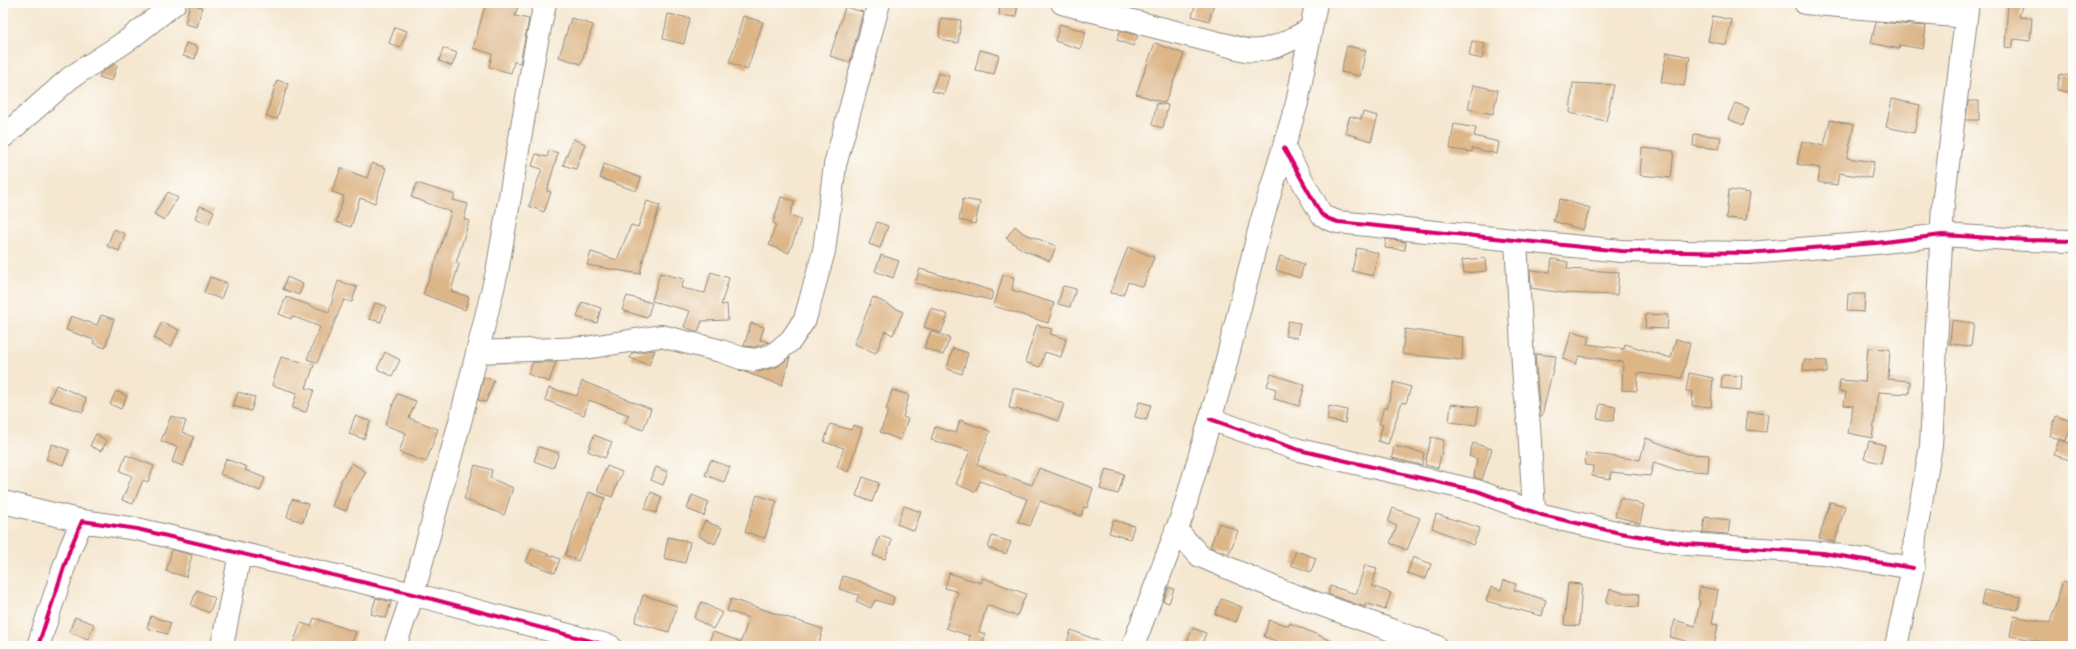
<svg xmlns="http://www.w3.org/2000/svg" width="2076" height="649" font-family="'IM FELL French Canon',serif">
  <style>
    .building { fill: #ddb688 }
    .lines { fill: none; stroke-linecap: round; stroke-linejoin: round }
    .minor-casing { stroke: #90897e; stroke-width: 24 }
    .minor { stroke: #fff; stroke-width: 22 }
    .cycleway-casing { stroke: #fdfcf7; stroke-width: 6 }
    .cycleway { stroke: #d6006c; stroke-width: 4 }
  </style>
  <rect width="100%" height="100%" fill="#fdfcf7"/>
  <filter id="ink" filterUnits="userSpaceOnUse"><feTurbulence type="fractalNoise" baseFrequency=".025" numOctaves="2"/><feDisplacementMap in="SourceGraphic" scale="8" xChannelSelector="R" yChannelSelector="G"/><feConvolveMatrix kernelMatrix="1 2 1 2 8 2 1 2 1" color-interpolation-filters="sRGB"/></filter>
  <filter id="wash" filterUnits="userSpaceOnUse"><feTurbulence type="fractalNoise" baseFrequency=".012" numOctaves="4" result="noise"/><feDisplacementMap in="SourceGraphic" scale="16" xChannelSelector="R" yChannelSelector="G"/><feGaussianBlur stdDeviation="0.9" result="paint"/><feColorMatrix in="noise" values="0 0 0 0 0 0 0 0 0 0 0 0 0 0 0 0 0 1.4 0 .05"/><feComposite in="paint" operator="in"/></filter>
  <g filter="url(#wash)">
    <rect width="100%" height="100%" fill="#f5e7d0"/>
    <g id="blocks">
      <path class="building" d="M486,3h33l-4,13 14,3 -9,44 -6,-1 -3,11 -22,-6 3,-13 -19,-6z
        M1000,3h18l-2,14 -17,-2z
        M1196,3h18l-5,18 -17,-5z
        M2008,3l14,3 -3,11 13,1 -2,23 -16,-2 -2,9 -7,-1z
        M190,4l12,3 -5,20 -12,-3z
        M845,7l18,5 -13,50 -20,-6z
        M668,14l22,4 -6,26 -21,-5z
        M743,16l20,6 -16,48 -18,-8 9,-24 -1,-1z
        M1713,16l19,4 -6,25 -18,-4z
        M571,18l22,7 -12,39 -22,-7z
        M941,18l20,2 -3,23 -13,-2 -6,-4z
        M1876,22l50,4 -3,23 -23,-4 -1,4 -28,-6z
        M1060,24l26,8 -6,17 -25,-8z
        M395,27l12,4 -7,17 -11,-5z
        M1120,31l18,4 -5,11 -16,-6z
        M1472,41l13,3 -3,15 -13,-3z
        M186,43l12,4 -3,12 -12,-3z
        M1155,43l29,11 -19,49 -29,-9z
        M1347,46l19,4 -6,26 -19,-4z
        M443,48l14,5 -5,13 -13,-5z
        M980,50l19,5 -5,19 -19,-4z
        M1667,52l23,5 -6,29 -23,-4z
        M114,64l3,1 -5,16 -13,-4 2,-4z
        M938,73l11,3 -5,18 -12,-3z
        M2060,74l13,3v16l-16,-3z
        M277,80l11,4 -11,35 -11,-3z
        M1573,83l41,2 -8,36 -36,-8z
        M1473,85l25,5 -5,24 -25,-5z
        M1892,99l28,6 -6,28 -28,-6z
        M1968,101h11v19h-13z
        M1157,103l11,2 -5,23 -11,-3z
        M1735,103l14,5 -6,17 -15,-6z
        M1363,112l15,4 -7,25 -26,-8 5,-17 11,3z
        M1830,120l24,5 -7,33 27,4 -3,16 -32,-5 -2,12 -19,-3 2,-14 -23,-4 5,-23 22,5z
        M1454,124l22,4 -2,8 25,6 -2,12 -25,-6v4l-22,-3z
        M1694,134l27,3 -2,12 -26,-3z
        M573,139l12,5 -9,25 -13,-4z
        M1642,148l32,3 -3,27 -31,-3z
        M549,150l9,3 -11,38 4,1 -7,20 -15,-6 13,-37 -10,-3 4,-12 11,3z
        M372,163l14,5 -11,35 -15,-5 -9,29 -15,-5 8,-26 -12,-4 9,-24 26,10z
        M604,164l37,14 -5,13 -36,-13z
        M417,183l38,12 -2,5 15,4 -4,15 5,2 -13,42 3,1 -8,27 18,6 -4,13 -42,-16 14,-36 14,-46 -40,-15z
        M1729,190l21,3 -4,27 -20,-2z
        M168,192l10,6 -14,22 -10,-6z
        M781,197l14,4 -5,14 11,4 -12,34 -20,-8 7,-21 -3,-1z
        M963,199l17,3 -5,22 -16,-4z
        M1560,199l30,9 -7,22 -30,-9z
        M647,201l13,4 -16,50 -4,19 -53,-9 4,-13 26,8 14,-35 7,2z
        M200,206l14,5 -5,13 -14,-6z
        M877,222l11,4 -8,22 -11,-4z
        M1015,226l8,7 33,13 -6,15 -27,-11 -17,-12z
        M114,229l11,5 -6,17 -12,-5z
        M1386,239l20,3 -1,8 -20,-2z
        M1128,247l26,10 -11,30 -15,-5 -5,13 -13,-2z
        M1357,248l21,5 -5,23 -21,-5z
        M881,255l18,6 -6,17 -18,-7z
        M1280,256l24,8 -4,14 -24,-8z
        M1485,258l1,13 -22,2 -2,-13z
        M1552,259l16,3 -1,7 52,3 -2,23 -54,-2 -32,-5 -1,-18 20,2z
        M920,269l73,22 -2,9 -76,-17z
        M711,272l18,6 -8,27 6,-1 1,16 -26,1 -4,11 -14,-5 6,-16 -38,-10 8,-28 24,6 -3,9 24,5z
        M1003,275l11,2 -2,13 42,13 -6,20 -54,-17z
        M210,277l17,6 -6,16 -17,-6z
        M287,277l16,7 -4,11 -16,-6z
        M338,281l19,6 -5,15 -8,-2 -27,63 -10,-4 13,-32 -28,-11 -1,3 -12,-5 7,-17 43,15z
        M1063,286l13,3 -6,18 -12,-3z
        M1848,294h17l-1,18 -17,-1z
        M627,296l25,7 -5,15 -25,-8z
        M873,297l30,15 -10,23 -8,-4 -9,22 -22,-9z
        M582,302l19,6 -4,15 -20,-6z
        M375,303l11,3 -5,16 -12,-3z
        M931,308l17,7 -7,18 -17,-6z
        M1646,314l22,1 -1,14 -22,-1z
        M101,315l13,4 -9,29 -12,-5 1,-3 -28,-10 5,-14 26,9z
        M1952,320l22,3 -3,23 -21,-2z
        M1288,321l12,2 -3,15 -12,-2z
        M162,322l17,8 -8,17 -17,-9z
        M751,323l13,4 -4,13 9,2 -15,5 -10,-1z
        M1037,325l15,4 -2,5 16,5 -5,18 -16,-5 -5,15 -15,-5z
        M1405,329l58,8 -1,23 -60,-6z
        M931,331l19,7 -7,17 -19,-7z
        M1572,331l18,5 -3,8 37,5 1,-5 46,14 5,-19 14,4 -8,35 -44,-5 -1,18 -15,-1 1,-28 -44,-6 -3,8 -13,-5z
        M953,348l15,5 -6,21 -15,-5z
        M1868,348l22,1 -2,30 22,2 -1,13 -30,-2 -7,46 -24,-5 5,-27 -9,-1 2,-13h-7l1,-12 25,2z
        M655,350l-6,15 -19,-7 2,-5z
        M385,352l15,8 -8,16 -15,-7z
        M1535,354l21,2 -14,60h-2z
        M281,357l33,8 -8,23 8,2 -8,22 -14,-4 5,-15 -25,-8z
        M790,357l-8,28 -43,-15 19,2 19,-5z
        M1804,360l23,1v12l-24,-2z
        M533,362h23l-7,20 -21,-8z
        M1689,373l24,5 -2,29 -19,-1 1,-14 -7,-1z
        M1271,374l34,11 -6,21 -25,-7 2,-10 -9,-3z
        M1722,375l20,1 -1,14 -20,-2z
        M484,377l10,3 -8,22 -8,-2z
        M582,381l69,28 -8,21 -18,-7 4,-8 -40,-15 -5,15 -39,-15 4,-12 28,8z
        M1394,382l17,5 -5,16 -4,-1 -14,42 -10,-3 5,-16 -4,-1 5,-17 3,1z
        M56,385l30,13 -3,14 -34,-11z
        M1013,388l24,5 27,11 -6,17 -19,-7 -30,-6z
        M892,390l17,5 -6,22 5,2 -8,21 -20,-8 9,-22h-3z
        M116,391l11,5 -6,13 -11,-5z
        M238,392l17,5 -4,14 -18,-5z
        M397,394l19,7 -7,17 29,11 -12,33 -27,-10 7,-19 -21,-8z
        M1139,402l12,3 -5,15 -11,-3z
        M1451,404l28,3 -3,18 -27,-3z
        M1600,404l16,3 -3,14 -16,-3z
        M1329,406l18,4 -2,13 -18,-3z
        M1747,412l21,2 -2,18 -20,-2z
        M171,416l15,5 -4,11 12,5 -11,29 -11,-4 5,-15 -16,-6z
        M355,416l15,5 -6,18 -15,-5z
        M2056,416l16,5 -6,20 -16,-5z
        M960,420l30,11 -13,34 55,20 7,-17 54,20 -6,20 -3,-1 -3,9 -41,-15 -10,25 -12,-4 9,-23 -47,-18 -5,11 -19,-8 14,-33 -39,-11 4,-13 21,6z
        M830,424l21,6 2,-5 9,3 -14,44 -11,-5 7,-19 -20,-6z
        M96,434l11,7 -6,10 -11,-5z
        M594,435l18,7 -7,16 -17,-7z
        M1431,437l13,3 -6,28 -13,-3z
        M1646,438l42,16 21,1 -1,17 -31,-2 -23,-8 -4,14 -39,-4 -1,7 -18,-3 1,-10 -8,-1 1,-12 54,7z
        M2059,440l14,4v17l-19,-6z
        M1869,441l16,4 -4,18 -17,-4z
        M1473,443l19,6 -10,31 -8,-3 3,-18 -8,-3z
        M52,444l17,6 -6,15 -17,-6z
        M1394,446l30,7 -2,12 -30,-7z
        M539,447l20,6 -6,15 -19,-7z
        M126,455l28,11 -6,16 -5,-2 -10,24 -11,-4 10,-24 -12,-5z
        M226,459l21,8 -2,3 20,8 -5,13 -40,-17z
        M711,460l19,7 -6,15 -19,-7z
        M352,463l14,9 -15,25 -5,14 -14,-5 9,-23 -1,-1z
        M475,465l17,5 -2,8 23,10 -9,27 -40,-16z
        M607,466l15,6 -10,25 -15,-6z
        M656,467l12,5 -5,13 -12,-5z
        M1106,469l18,5 -6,20 -18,-5z
        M863,477l16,6 -7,19 -16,-6z
        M589,492l16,6 -27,63 -13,-6z
        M651,492l11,5 -6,16 -11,-4z
        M692,495l17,7 -5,14 -17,-7z
        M757,495l20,6 -12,37 -20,-6z
        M1620,498l24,7 -4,18 -25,-7z
        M292,499l16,5 -5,18 -16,-5z
        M1830,502l15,4 -10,36 -16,-4z
        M904,506l17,6 -7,19 -17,-7z
        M1393,508l27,10 -13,32 -17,-7 7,-17 -9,-4z
        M1436,514l44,14 -7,17 -41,-17z
        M1705,517l25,3 -2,14 -25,-2z
        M1113,520l21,6 -4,13 -21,-6z
        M705,521l17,7 -7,16 -17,-8z
        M1219,523l19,8 -9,23 -19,-7z
        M880,536l12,4 -7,19 -12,-4z
        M992,536l19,6 -5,12 -18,-6z
        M668,537l22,5 -5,21 -21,-5z
        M532,548l28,11 -5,14 -29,-11z
        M172,550l20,5 -6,22 -20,-6z
        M1296,551l20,7 -5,14 -20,-7z
        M1413,557l18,7 -5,15 -19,-6z
        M1365,565l12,3 -5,18 19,7 -6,17 -19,-7 -1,4 -37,-13 2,-8 26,8z
        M949,573l32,10 2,-5 43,16 -9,22 -30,-11 -8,27 6,2 -3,12h-15l3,-10 -24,-8 12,-36 -13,-4z
        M843,576l16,5 35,16 -2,8 -17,-5 -4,8 -15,-7 3,-6 -20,-6z
        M1504,580l12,4 -2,6 32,10 -4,16 -56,-15 5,-14 10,3z
        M2063,581l10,3v53l-3,9h-24l1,-4 -37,-6 4,-20 36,7z
        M1568,583l14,1 -3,42 -15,-1z
        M1169,587l5,2 -5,14 -6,-2z
        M1700,587l18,3 -6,34 6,1 -4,21 -25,-4 -19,-5 5,-17 20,6 5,-25 -2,-1z
        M1610,589l11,3 18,2 -1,13 -22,-2 -10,-3z
        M197,590l18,8 -6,15 -18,-8z
        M1984,590l36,7 -2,13 -37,-6z
        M643,595l34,11 -8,26 -34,-10z
        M376,598l15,4 -5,16 -15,-4z
        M731,599l92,30 -5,17h-111l6,-14 28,10 8,-24 -22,-7z
        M1221,599l21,8 -6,15 -21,-8z
        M702,602l20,11 -9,16 -19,-11z
        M151,616l20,7 -4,11 -20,-6z
        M75,617l19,7 -6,15 -19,-7z
        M314,618l42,14 -5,14h-59l9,-23 10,3z
        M1269,620l20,6 1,-3 53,23h-51l-28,-9z
        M1193,628l13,5 -5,13h-16z
        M1071,630l38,15v1h-43z"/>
    </g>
  </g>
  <g filter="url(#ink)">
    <use href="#blocks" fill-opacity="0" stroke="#90897e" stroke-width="1"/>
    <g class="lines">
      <defs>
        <path id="minor" d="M1062,3l184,47c25,3 44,-10 65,-21
          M1805,3l161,14
          M3,137l67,-59 58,-38 47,-37
          M1284,148l37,66 8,5 9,3 283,29 127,2 128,-10 66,-8 85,5 46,1
          M1516,242l8,139 5,45 5,86
          M478,352l107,-4 76,-12 60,15 20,7 14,2 18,-5 18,-15 14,-21 19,-68 11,-86 44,-162
          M1210,419l89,31 178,41 65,24 78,18 67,11 136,9 90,15
          M3,502l79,19
          M1176,530l24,26 80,34 156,56
          M38,646l32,-97 12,-28 55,8 276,65 197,52
          M222,646l18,-92
          M395,646l18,-52 48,-176 36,-146 38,-221 10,-48
          M1133,646l50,-133 40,-138 38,-152 36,-120 19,-100
          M1896,646l17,-78 2,-32 16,-90 12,-242 25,-201"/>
      </defs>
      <use href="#minor" class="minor-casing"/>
      <use href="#minor" class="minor"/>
      <defs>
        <path id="cycleway" d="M1284,148l37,66 8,5 9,3 283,29 127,2 128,-10 66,-8 85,5 46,1
          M1210,419l89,31 178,41 65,24 78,18 67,11 136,9 90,15
          M38,646l32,-97 12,-28 55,8 276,65 197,52"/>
      </defs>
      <use href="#cycleway" class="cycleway-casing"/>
      <use href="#cycleway" class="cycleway"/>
    </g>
  </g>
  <rect width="2076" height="649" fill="none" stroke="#fdfcf7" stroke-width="16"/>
</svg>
